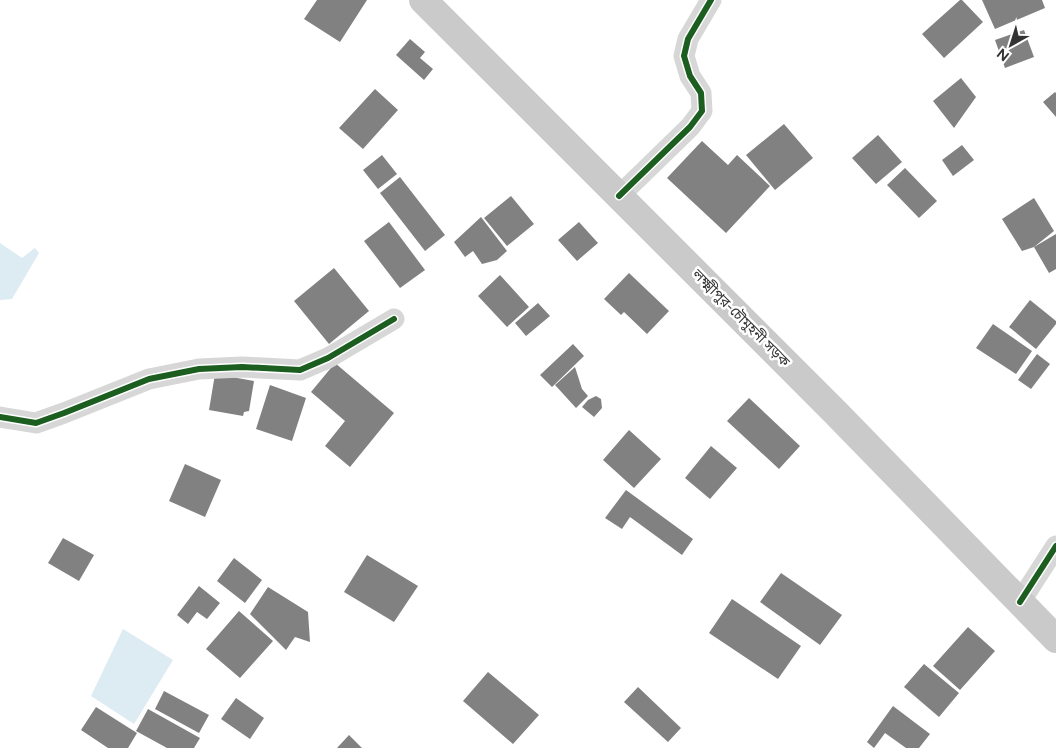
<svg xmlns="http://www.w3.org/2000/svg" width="1056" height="748" font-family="Figtree,'Noto Sans Bengali',sans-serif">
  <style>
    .water { fill: #ddebf3 }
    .building { fill: #818181 }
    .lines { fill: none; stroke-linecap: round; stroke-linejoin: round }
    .minor { stroke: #d7d7d7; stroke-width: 21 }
    .primary { stroke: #cacaca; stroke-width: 28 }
    .cycleway-casing { stroke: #fff; stroke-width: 9 }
    .cycleway { stroke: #1b5e20; stroke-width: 6 }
    .labels { text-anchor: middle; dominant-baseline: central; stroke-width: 5; stroke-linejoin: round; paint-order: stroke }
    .street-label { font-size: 14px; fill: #333; stroke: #fff }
  </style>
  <rect width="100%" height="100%" fill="#fff"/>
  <path class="water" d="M0,243l22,15 13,-10 4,5 -27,46 -12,1z
    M123,629l50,31 -39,64 -43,-28z"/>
  <path class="building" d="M317,0h50l-27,42 -36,-23z
    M960,0h2l21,22 -39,36 -22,-24z
    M982,0h60l3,8 -50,21z
    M1024,30l10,27 -29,11 -10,-28z
    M410,39l15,13 -5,6 13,11 -9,11 -28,-25z
    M961,78l15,19 -22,31 -21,-27z
    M375,89l23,21 -35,39 -24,-21z
    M1055,92l1,1v24l-13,-15z
    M784,124l29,34 -38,32 -29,-35z
    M878,135l24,27 -26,22 -24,-26z
    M702,141l26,24 9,-10 33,31 -44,47 -59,-55z
    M962,145l12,15 -21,16 -11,-16z
    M382,155l15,19 -19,15 -15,-19z
    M905,168l32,33 -18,17 -32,-33z
    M400,177l45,58 -20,16 -45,-58z
    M511,196l23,28 -27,22 -23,-28z
    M1034,198l20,33 -20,16 -12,4 -20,-32z
    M481,217l26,34 -10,9 -15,4 -9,-13 -8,6 -11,-15z
    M389,222l36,48 -25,18 -36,-47z
    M579,222l19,21 -21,18 -19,-21z
    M1056,234v35l-7,4 -15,-26z
    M334,268l35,43 -40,33 -35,-43z
    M629,273l40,38 -22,23 -23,-22 -3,3 -17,-16z
    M500,275l29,32 -22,20 -29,-31z
    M1030,300l26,21v3l-20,25 -27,-22z
    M538,303l12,13 -24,20 -11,-13z
    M993,324l39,27 -16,23 -40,-26z
    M573,344l11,12 -32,31 -12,-12z
    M1037,354l13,10 -19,25 -13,-9z
    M335,363l59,50 -44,54 -25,-21 20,-25 -34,-29z
    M575,367l7,22 6,7 -12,12 -21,-23z
    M215,374l39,7 -5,30 -5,1 -1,4 -34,-6z
    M270,385l36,13 -14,43 -36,-12z
    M596,396l5,3 1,9 -8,9 -12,-10 6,-7z
    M749,398l51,48 -21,23 -52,-48z
    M629,430l32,29 -27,29 -31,-28z
    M711,446l26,22 -27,31 -25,-21z
    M185,464l36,16 -16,37 -36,-16z
    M626,490l67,49 -11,16 -52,-38 -8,12 -17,-11z
    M63,538l31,17 -15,26 -31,-18z
    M367,555l51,31 -24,36 -50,-30z
    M234,558l28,22 -17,23 -28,-22z
    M781,573l61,42 -22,30 -60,-43z
    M199,586l21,17 -13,16 -10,-7 -9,12 -11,-9z
    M268,587l40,25 2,30 -15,-5 -9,13 -36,-36z
    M732,599l69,47 -23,33 -69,-46z
    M239,611l34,30 -33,37 -34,-29z
    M968,627l27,24 -35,39 -27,-24z
    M924,664l35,29 -20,24 -35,-30z
    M488,672l51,43 -26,29 -50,-43z
    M638,687l43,41 -13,14 -44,-40z
    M164,691l45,24 -10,18 -44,-24z
    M236,698l28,20 -14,21 -29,-20z
    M893,706l37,28 -11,14h-13l-21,-15 -11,15 -7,-6z
    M96,707l41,26 -9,15h-20l-27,-18z
    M148,709l52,29 -6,10h-27l-31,-17z
    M349,735l13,13h-25z"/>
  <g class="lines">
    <path class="minor" d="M619,196l71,-69 12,-16 -1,-18 -11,-17 -6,-20 4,-17 23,-39
      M0,417l36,6 28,-10 85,-34 50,-10 43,-2 58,3 28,-12 66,-39
      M1020,602l36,-56"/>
    <path class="primary" d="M423,0l412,412 221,227"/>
    <defs>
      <path id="cycleway" d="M619,196l71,-69 12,-16 -1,-18 -11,-17 -6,-20 4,-17 23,-39
        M0,417l36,6 28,-10 85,-34 50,-10 43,-2 58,3 28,-12 66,-39
        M1020,602l36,-56"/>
    </defs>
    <use href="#cycleway" class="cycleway-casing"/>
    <use href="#cycleway" class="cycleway"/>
  </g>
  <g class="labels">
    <g class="street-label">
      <text transform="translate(741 318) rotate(45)">লক্ষ্মীপুর-চৌমুহনী সড়ক</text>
    </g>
  </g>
  <g transform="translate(1011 45) rotate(219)" stroke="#ffffff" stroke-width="4" paint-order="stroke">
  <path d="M0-4L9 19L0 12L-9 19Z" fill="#333333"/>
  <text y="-8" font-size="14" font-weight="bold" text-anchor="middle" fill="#333333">N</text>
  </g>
</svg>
